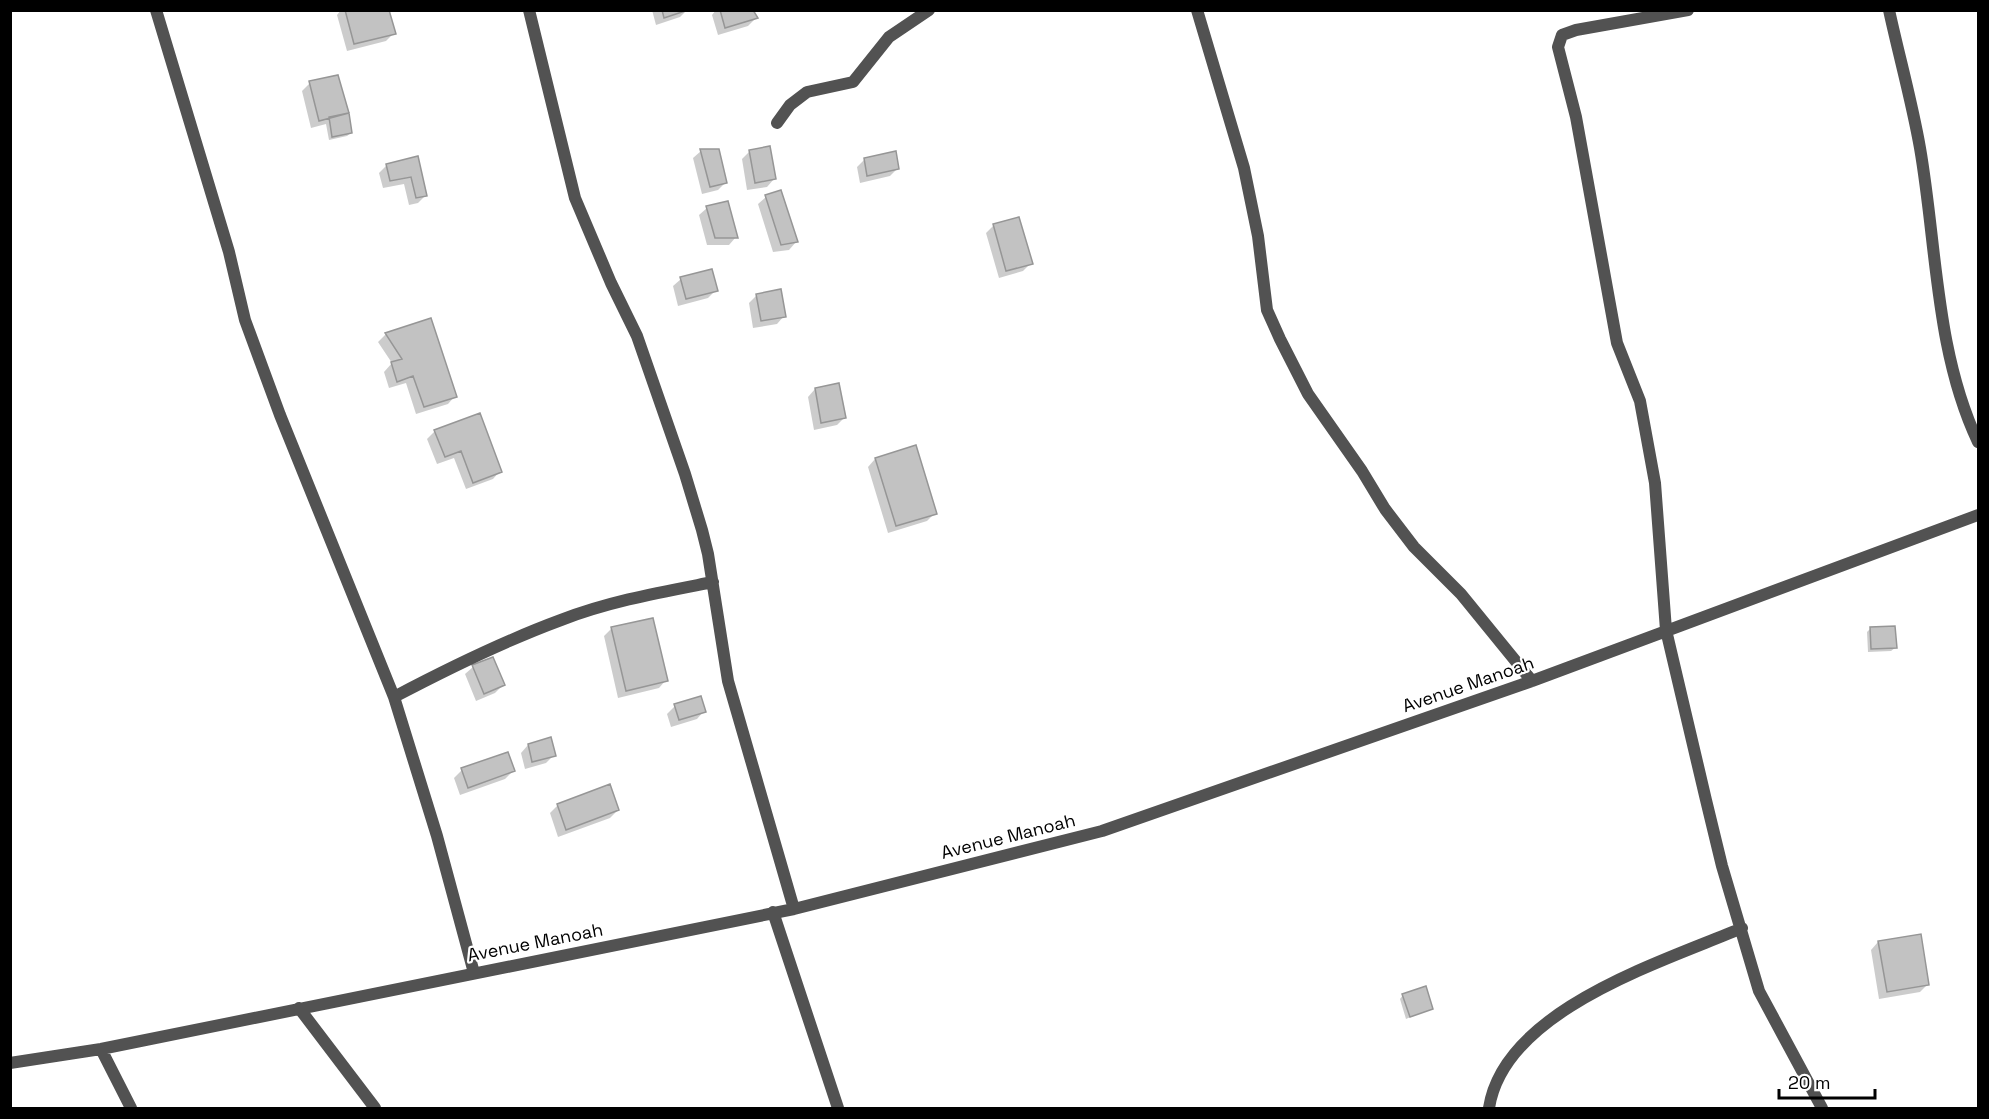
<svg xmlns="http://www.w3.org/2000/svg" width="1989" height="1119" font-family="'Space Grotesk',sans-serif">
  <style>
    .shadow { fill: #0003 }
    .building { fill: #c2c2c2; stroke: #969696; stroke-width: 1.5 }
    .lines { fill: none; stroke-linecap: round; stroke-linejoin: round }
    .street { stroke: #525252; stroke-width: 12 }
    .labels { text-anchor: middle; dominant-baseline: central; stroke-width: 4.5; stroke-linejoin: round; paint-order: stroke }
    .street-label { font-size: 18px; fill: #000; stroke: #fff }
  </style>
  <rect width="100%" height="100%" fill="#fff"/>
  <path class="shadow" d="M341,10h47l6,23 -8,8 -39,10 -10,-36z
    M652,10h35l-7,7 -24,8z
    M716,10h35l5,8 -8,8 -30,9 -6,-20z
    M310,83l41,50 -4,3 -18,4 -3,-16 -15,4 -9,-37z
    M701,151l24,32 -7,7 -16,4 -9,-36z
    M750,151l24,28 -7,8 -20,3 -5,-31z
    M417,158l9,37 -8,8 -9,2 -5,-21 -21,4 -4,-15 8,-8z
    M864,160l34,8 -8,8 -30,7 -3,-16z
    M766,197l30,45 -7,8 -16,2 -15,-48z
    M707,208l29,29 -7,8h-22l-8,-30z
    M1018,219l13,44 -8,8 -24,7 -13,-45 7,-7z
    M681,279l35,11 -8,8 -30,8 -5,-20z
    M757,295l27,21 -7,8 -24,4 -4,-25z
    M430,320l25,76 -7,8 -32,10 -10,-31 -17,5 -5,-16 8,-9 -14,-21 7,-7z
    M815,389l29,29 -7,7 -23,5 -6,-33z
    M435,431l65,40 -7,8 -27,10 -12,-31 -17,6 -10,-25z
    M875,459l60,54 -8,8 -39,12 -20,-66z
    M652,619l14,61 -7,8 -41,10 -14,-62 7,-7z
    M1871,628l24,20 -4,3 -23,1 -1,-20z
    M473,667l30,18 -8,8 -19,8 -11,-27z
    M700,698l4,13 -7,8 -26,8 -4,-13 8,-8z
    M528,745l26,10 -8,8 -21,6 -4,-16z
    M462,770l51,1 -8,8 -45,16 -6,-17z
    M558,805l60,5 -8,8 -52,19 -8,-24z
    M1878,942l50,42 -8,8 -41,7 -8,-49z
    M1403,995l28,13 -25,11 -6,-20z"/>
  <path class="building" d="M345,10h44l7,24 -42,10z
    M662,10h26l-24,8z
    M720,10h33l5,8 -33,10z
    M338,75l11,38 -30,8 -10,-40z
    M349,113l3,20 -20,4 -3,-20z
    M770,146l6,33 -21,4 -6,-33z
    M700,149h19l8,34 -17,4z
    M896,151l3,18 -32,7 -3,-18z
    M418,156l9,40 -11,2 -5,-21 -21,4 -4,-17z
    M781,190l17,52 -17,3 -16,-50z
    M728,201l10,37h-23l-9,-32z
    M1019,217l14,47 -27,7 -13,-47z
    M712,269l6,22 -32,8 -6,-22z
    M781,289l5,28 -25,4 -5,-27z
    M431,318l26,79 -33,10 -11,-31 -16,6 -6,-20 11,-3 -17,-26z
    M839,383l7,35 -25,5 -6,-35z
    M480,413l22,59 -29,11 -12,-32 -16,6 -11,-27z
    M916,445l21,69 -41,12 -21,-68z
    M653,618l15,63 -42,10 -15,-64z
    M1895,626l2,22 -26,1 -1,-22z
    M493,657l12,28 -21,9 -12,-29z
    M701,696l5,16 -27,8 -5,-16z
    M551,737l5,19 -24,6 -4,-18z
    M508,752l7,19 -47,17 -7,-20z
    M610,784l9,26 -53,20 -9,-26z
    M1921,934l8,51 -42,7 -9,-51z
    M1426,986l7,23 -23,8 -8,-23z"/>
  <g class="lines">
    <path class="street" d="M156,10l73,242 16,68 35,95 114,282 43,139 37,137
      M529,10l46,188 36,85 26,53 48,138 17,56 6,24 20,127 66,228
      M1197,10l47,158 14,68 9,74 13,29 28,55 54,77 23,38 29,38 47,47 71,87
      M1688,10l-112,20 -14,5 -4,12 18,70 41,226 23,58 15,82 11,147 40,170 16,66 37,125 63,117
      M1889,10c10,46 23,92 31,138 17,98 15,203 58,294
      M777,123l13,-18 17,-13 46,-10 36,-45 40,-27
      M394,697c55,-29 110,-56 167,-77 49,-19 101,-28 152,-38
      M773,912l65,196
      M299,1008l76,100
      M101,1049l30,59
      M10,1063l91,-14 693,-140 308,-78 430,-150 446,-166
      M1489,1108c15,-98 173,-146 253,-180"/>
  </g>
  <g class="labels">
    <g class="street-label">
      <text transform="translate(1468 684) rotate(-19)">Avenue Manoah</text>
      <text transform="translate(1008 836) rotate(-14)">Avenue Manoah</text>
      <text transform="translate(535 942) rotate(-11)">Avenue Manoah</text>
    </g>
  </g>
  <rect width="1989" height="1119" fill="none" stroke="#000000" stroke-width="24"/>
  <path d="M1779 1089v9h96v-9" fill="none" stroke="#000000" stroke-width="3"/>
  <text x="1788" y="1089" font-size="18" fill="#000000" stroke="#ffffff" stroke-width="4.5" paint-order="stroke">20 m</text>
</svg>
